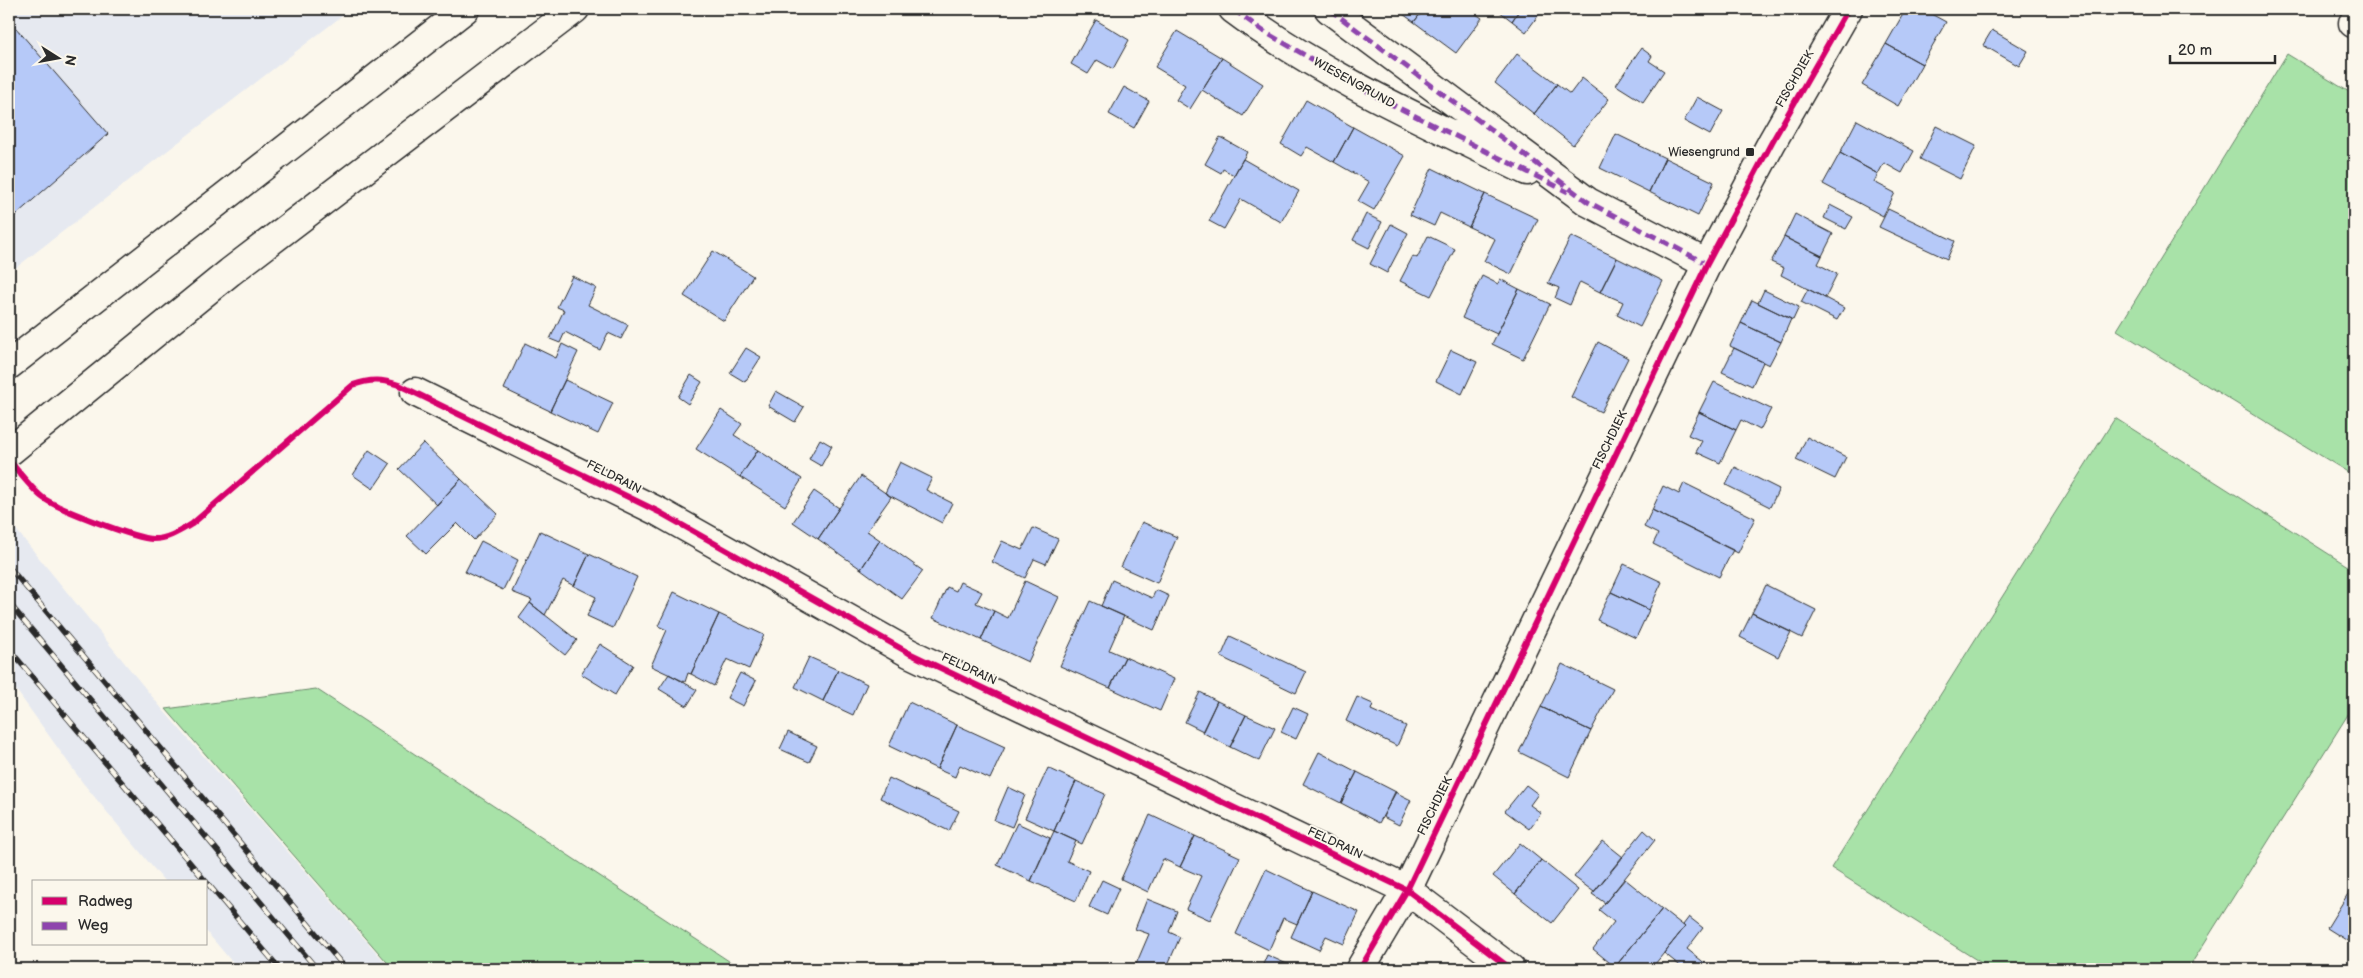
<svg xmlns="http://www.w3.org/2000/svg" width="2363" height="978" font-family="'Balsamiq Sans',sans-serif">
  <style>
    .built { fill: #e6e9f0 }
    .green { fill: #a8e2a8; stroke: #6a866a }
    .building { fill: #b6c9f8; stroke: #2b2b2b }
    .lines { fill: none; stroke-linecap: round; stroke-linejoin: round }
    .street-casing { stroke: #2b2b2b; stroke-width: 31 }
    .highway-casing { stroke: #2b2b2b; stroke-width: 31 }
    .street { stroke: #fbf7ec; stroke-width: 28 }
    .highway { stroke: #fbf7ec; stroke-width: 28 }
    .rail-casing { stroke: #2b2b2b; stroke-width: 5.5 }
    .rail { stroke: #fbf7ec; stroke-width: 4; stroke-dasharray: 11; stroke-linecap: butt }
    .quiet { stroke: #8e44ad; stroke-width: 5; stroke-dasharray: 10 5; stroke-linecap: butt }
    .cycleway-casing { stroke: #fbf7ec; stroke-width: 9 }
    .cycleway { stroke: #d6006c; stroke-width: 6 }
    .poi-dot { fill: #2b2b2b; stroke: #fbf7ec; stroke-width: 2 }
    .labels { text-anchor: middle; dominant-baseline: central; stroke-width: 4; stroke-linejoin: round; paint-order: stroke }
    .street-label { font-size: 12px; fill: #2b2b2b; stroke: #fbf7ec }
    .poi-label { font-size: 12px; fill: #2b2b2b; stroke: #fbf7ec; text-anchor: end }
  </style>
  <rect width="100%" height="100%" fill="#fbf7ec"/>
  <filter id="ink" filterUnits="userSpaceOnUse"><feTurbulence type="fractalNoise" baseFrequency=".02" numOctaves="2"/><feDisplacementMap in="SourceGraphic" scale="10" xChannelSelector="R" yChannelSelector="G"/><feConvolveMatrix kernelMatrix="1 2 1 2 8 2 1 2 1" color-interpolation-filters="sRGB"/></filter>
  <g filter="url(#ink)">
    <path class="built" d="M9,9h342l-342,264z
      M9,521l154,189 228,259h-153l-32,-38v-49h-41l-82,-99 -74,-103z"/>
    <path class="green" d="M2287,54l67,41v381l-237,-146z
      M2115,418l239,152v135l-166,264h-197l-160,-101z
      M316,689l425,280h-348l-227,-260z"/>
    <path class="building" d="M1396,9h28l-10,13z
      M1424,9h33l2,2 2,-2h15v5l6,4 -26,35 -42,-31z
      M1501,9h19l-8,12 -13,-10z
      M1520,9h23l-17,23 -14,-11z
      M1906,9h16l24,13 -24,42 -36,-20z
      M9,20l99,114 -99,87z
      M1096,20l33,20 -16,29 -16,-9 -9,14 -17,-10z
      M1992,30l36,21 -9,15 -36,-21z
      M1177,31l45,27 -32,51 -14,-9 9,-15 -30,-18z
      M1886,44l36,20 -24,42 -36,-21z
      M1641,48l11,8 -3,5 15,10 -21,31 -27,-17z
      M1517,54l40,30 -23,30 -39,-31z
      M1222,58l41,26 -20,32 -41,-26z
      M1582,78l27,21 -36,46 -39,-31 23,-30 13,10z
      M1124,87l25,14 -15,27 -25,-14z
      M1697,97l26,14 -13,24 -26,-14z
      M1306,100l47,27 -19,35 -27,-15 -6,9 -20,-12z
      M1857,120l57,31 -12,22 -18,-10 -6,11 -38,-21z
      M1936,126l40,20 -16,33 -40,-20z
      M1353,127l52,29 -31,54 -16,-9 11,-19 -35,-20z
      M1616,134l49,24 -16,34 -49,-24z
      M1220,137l27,15 -13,23 -11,-6 -2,4 -16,-9z
      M1840,153l38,21 -4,8 21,11 -12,23 -60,-32z
      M1665,158l49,24 -16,34 -49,-24z
      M1243,159l56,32 -18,31 -40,-23 -17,30 -15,-8z
      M1432,168l53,26 -16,33 -29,-14 -6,13 -24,-11z
      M1485,194l53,25 -27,55 -27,-13 11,-22 -26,-12z
      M1830,205l23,12 -7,12 -22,-11z
      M1888,209l67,32 -8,18 -68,-32z
      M1366,214l16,8 -13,26 -16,-8z
      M1795,214l38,20 -11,22 -38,-19z
      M1391,224l17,9 -21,40 -17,-9z
      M1428,236l27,13 -24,47 -31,-15 13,-25 4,2z
      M1571,236l46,22 -17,34 -20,-10 -10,23 -15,-7 4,-10 -11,-5z
      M1784,237l38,19 -4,8 19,10 -12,24 -44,-23 3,-7 -13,-6z
      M713,251l40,25 -29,45 -40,-25z
      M1617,258l46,23 -23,46 -23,-12 6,-13 -23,-10z
      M572,276l24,12 -8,17 40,20 -7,14 -13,-6 -8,17 -35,-18 -5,11 -10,-4 14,-29 -7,-3z
      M1482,276l16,8 2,-5 19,10 -22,45 -35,-16z
      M1519,289l31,15 -27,55 -31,-15z
      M1808,289l36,19 -7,12 -36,-18z
      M1764,290l35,17 -6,13 -35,-17z
      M1752,300l39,19 -10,23 -40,-19z
      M1741,323l40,19 -12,23 -39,-19z
      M1598,342l30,16 -27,54 -30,-15z
      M525,343l31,15 6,-14 16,8 -28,59 -46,-22z
      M746,348l15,9 -16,25 -15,-9z
      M1734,348l29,14 -11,24 -30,-14z
      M1451,350l26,12 -15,32 -26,-13z
      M691,375l11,7 -14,22 -10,-7z
      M565,380l48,23 -15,31 -48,-23z
      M1714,382l57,27 -11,21 -19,-10 -5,10 -37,-18z
      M776,391l28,16 -9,15 -27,-16z
      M721,410l21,14 -8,11 24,15 -18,27 -44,-28z
      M1699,412l37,18 -16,33 -24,-11 6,-11 -14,-6z
      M1807,437l39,20 -11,22 -39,-19z
      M820,439l12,7 -11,20 -12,-7z
      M423,443l38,36 -24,26 -38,-36z
      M369,450l21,14 -17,25 -20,-14z
      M758,450l44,29 -17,27 -45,-29z
      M900,462l32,16 -6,12 26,13 -10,20 -57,-30z
      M1735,467l44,22 -9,18 -44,-22z
      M861,476l30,21 -24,34 13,9 -19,29 -43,-30z
      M461,479l37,35 -24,26 -17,-17 -31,31 -19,-18z
      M1684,483l71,35 -17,35 -86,-43 11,-24 16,8z
      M814,491l25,17 -21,31 -25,-17z
      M1652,510l81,40 -14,27 -66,-33 5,-10 -14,-7z
      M1142,522l35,15 -20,46 -36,-16z
      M1033,528l25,11 -12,25 -12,-5 -9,19 -33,-16 10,-21 20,9z
      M540,531l49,23 -15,32 -11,-6 -18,35 -15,-12 2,-3 -20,-8z
      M880,540l43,31 -21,28 -41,-30z
      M481,541l37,19 -15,30 -38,-18z
      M589,554l48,23 -24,51 -26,-12 9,-19 -22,-11z
      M1624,564l38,18 -13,28 -38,-18z
      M1112,580l40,18 4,-8 13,6 -15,34 -53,-24z
      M1025,581l34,16 -31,65 -47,-22 13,-29 14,7z
      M960,582l22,10 -6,11 18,8 -13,29 -48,-22 14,-31 9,4z
      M1766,585l50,25 -14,28 -50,-25z
      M674,592l45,22 -28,60 -3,-1 -3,9 -34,-16 16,-36 -9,-4z
      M1611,592l38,18 -13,28 -39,-18z
      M1090,601l34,15 -15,34 16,7 -15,31 -50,-22z
      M530,603l47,37 -12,15 -46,-37z
      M1752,613l39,19 -13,25 -38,-20z
      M719,614l45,21 -15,34 -22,-10 -13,27 -23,-12z
      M1230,636l76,36 -10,21 -75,-36z
      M600,644l33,21 -18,30 -34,-21z
      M809,657l29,13 -15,31 -28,-14z
      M1125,657l49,22 -14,32 -50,-23z
      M1562,664l51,25 -22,42 -50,-24z
      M838,670l29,14 -14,31 -30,-14z
      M740,673l16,8 -13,25 -16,-8z
      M669,674l28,16 -10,16 -28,-17z
      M1200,692l17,9 -14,30 -18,-9z
      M1357,697l16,7 -2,6 35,16 -9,20 -51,-25z
      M1217,701l29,14 -16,32 -28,-15z
      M909,702l48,23 -20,44 -48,-23z
      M1293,707l15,7 -12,25 -15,-7z
      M1541,707l50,24 -22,46 -50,-25z
      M1246,715l29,13 -16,33 -29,-14z
      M957,725l48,22 -15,32 -30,-14 -5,12 -18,-8z
      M788,732l29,14 -8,16 -29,-13z
      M1319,752l38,20 -16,31 -38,-19z
      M1048,768l28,13 -22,50 -29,-13z
      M1357,772l39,20 -17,31 -38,-20z
      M889,778l70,33 -10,20 -69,-33z
      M1076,781l29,13 -23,50 -28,-13z
      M1526,785l12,9 -8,11 11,8 -12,16 -24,-18z
      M1008,787l17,8 -13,32 -18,-7z
      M1395,792l16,8 -12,25 -16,-8z
      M1150,815l45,21 -15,31 -17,-8 -15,33 -27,-13z
      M1017,823l33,15 -19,43 -34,-16z
      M1644,830l11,10 -50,63 -13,-9z
      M1054,831l22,10 -9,20 22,10 -13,30 -45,-20z
      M1195,836l45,21 -30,63 -24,-11 15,-33 -21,-9z
      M1603,841l20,16 -29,35 -20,-15z
      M1520,843l21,17 -26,34 -22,-18z
      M1541,860l37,30 -26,33 -37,-29z
      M1266,869l46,22 -15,33 -14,-6 -14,32 -33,-16z
      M1625,879l37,30 -47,58 -22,-18 21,-27 -15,-12z
      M1102,880l17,8 -12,27 -18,-8z
      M2354,884v61l-27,-17z
      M1312,891l47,21 -15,32 -18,-8 -7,14 -28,-13z
      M1147,899l30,12 -8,21 11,5 -14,32h-32l15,-35 -14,-5z
      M1662,909l23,18 -34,42h-33l-3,-2z
      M1689,917l14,11 -16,21 25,20h-28l-20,-16 21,-26 -2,-2z
      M1267,955l31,14h-37z"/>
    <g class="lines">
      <defs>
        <path id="street" d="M1233,9c89,67 194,113 294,162
          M1329,9l259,193 119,62
          M2353,23l1,-1
          M415,392l244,120 250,141 498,237 104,79
          M1360,969l47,-79 300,-626 65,-122 76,-133"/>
        <path id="highway" d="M9,365l456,-356
          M9,452l221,-180 345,-263"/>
      </defs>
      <use href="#street" class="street-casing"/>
      <use href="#highway" class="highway-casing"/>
      <use href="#street" class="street"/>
      <use href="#highway" class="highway"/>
      <defs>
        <path id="rail" d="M9,567l337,402
          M9,603l308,366
          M9,649l271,320"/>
      </defs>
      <use href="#rail" class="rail-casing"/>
      <use href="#rail" class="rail"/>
      <path class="quiet" d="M1233,9l30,22 116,67 189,94
        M1329,9l259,193 119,62"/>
      <defs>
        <path id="cycleway" d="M9,460c10,12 21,27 33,37 13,11 95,42 111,42 15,0 27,-8 39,-15l161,-139c17,-6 29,-6 46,0l260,127 250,141 498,237 104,79
          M1360,969l47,-79 300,-626 65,-122 76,-133"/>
      </defs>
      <use href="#cycleway" class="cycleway-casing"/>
      <use href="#cycleway" class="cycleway"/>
    </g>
  </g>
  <rect class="poi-dot" x="1745" y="147" width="10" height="10" rx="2.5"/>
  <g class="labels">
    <g class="street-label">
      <text transform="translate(1795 79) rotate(-60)">FISCHDIEK</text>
      <text transform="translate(1354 83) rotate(29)">WIESENGRUND</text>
      <text transform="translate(1610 440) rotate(-64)">FISCHDIEK</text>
      <text transform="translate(614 477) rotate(27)">FELDRAIN</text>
      <text transform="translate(969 669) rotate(25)">FELDRAIN</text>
      <text transform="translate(1435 806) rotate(-64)">FISCHDIEK</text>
      <text transform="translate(1335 843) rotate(25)">FELDRAIN</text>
    </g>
    <g class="poi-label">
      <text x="1740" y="152">Wiesengrund</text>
    </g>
  </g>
  <rect width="2363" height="978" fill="none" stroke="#fbf7ec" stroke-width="30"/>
  <rect x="15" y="15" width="2333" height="948" fill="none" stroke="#2b2b2b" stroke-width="2" filter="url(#ink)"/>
  <rect x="32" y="880" width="175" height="65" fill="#fbf7ec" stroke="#a8a59f"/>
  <rect x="42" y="897" width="25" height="8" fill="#d6006c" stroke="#a8a59f"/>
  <text x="78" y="906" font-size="15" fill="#2b2b2b">Radweg</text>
  <rect x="42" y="922" width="25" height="8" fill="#8e44ad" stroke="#a8a59f"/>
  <text x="78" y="930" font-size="15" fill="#2b2b2b">Weg</text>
  <g transform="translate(58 58) rotate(101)" stroke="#fbf7ec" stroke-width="4" paint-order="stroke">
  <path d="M0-4L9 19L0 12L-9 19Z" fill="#2b2b2b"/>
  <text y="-8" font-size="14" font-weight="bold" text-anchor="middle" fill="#2b2b2b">N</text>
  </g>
  <path d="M2170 55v8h105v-8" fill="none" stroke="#2b2b2b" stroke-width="2.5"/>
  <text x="2178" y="55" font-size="15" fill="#2b2b2b" stroke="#fbf7ec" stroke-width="4" paint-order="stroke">20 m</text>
</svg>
